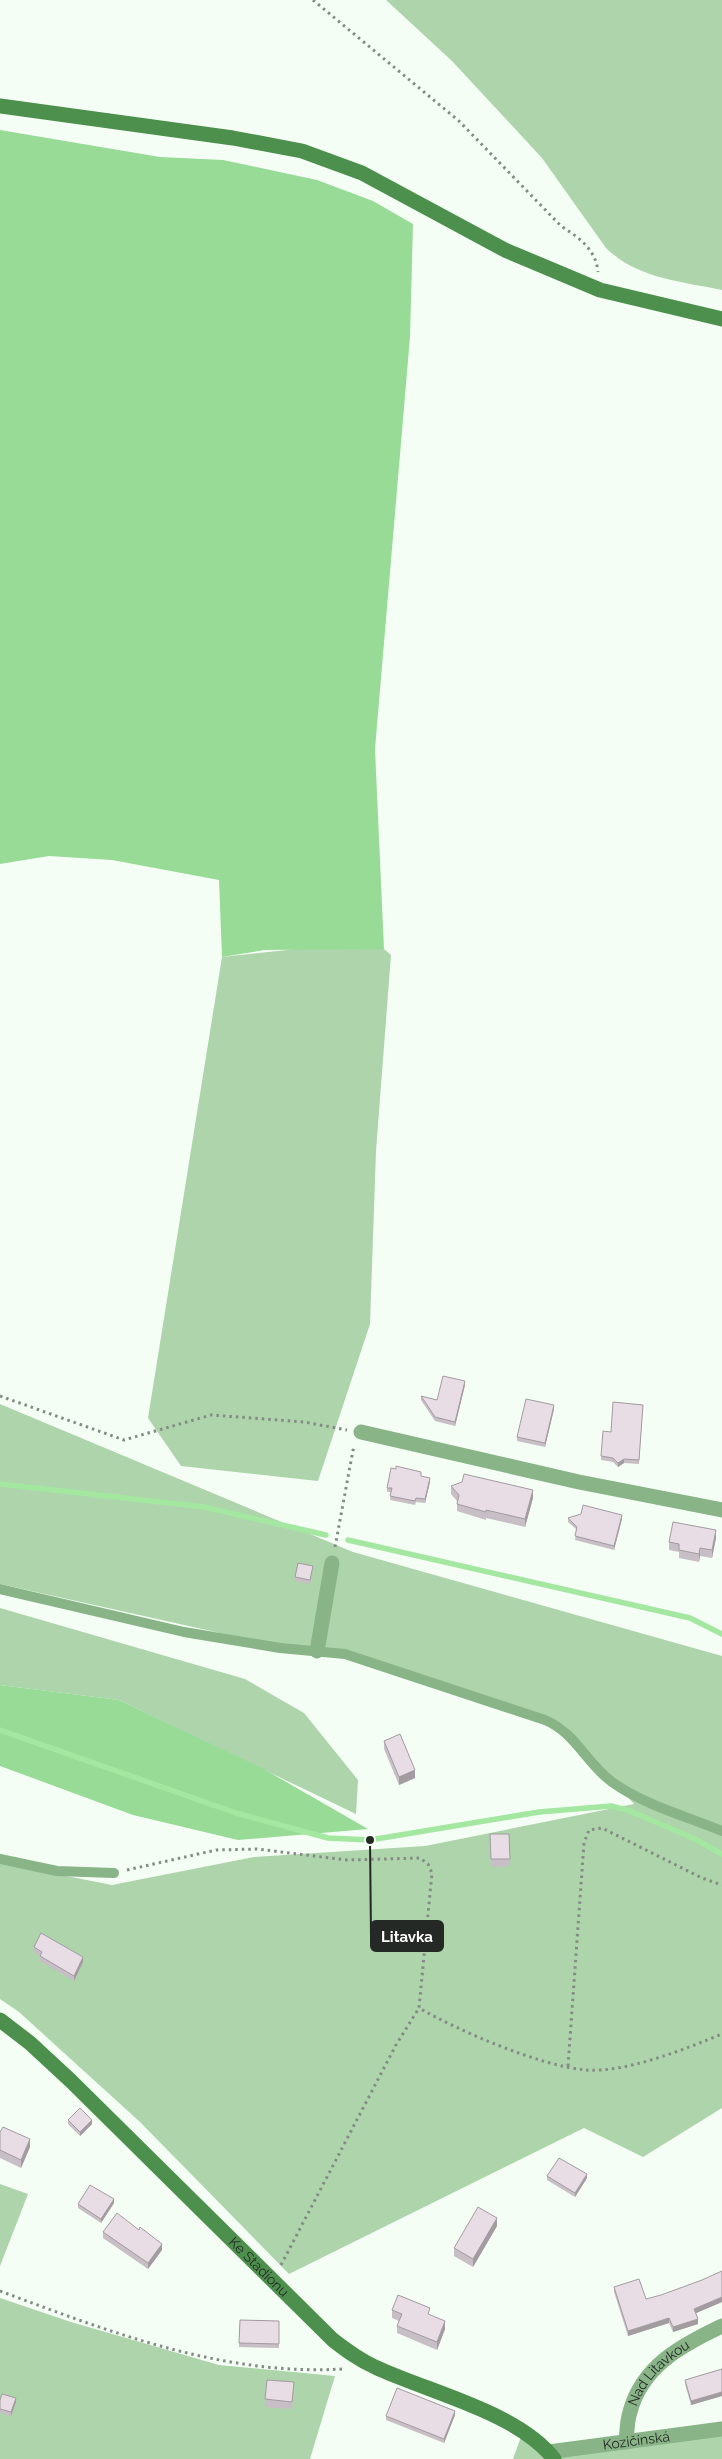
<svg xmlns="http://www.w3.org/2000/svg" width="722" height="2459" font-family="Raleway,sans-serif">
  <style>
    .green { fill: #add4ab }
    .forest { fill: #98db97 }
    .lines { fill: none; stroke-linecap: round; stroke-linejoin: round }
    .stream { stroke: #a3e7a1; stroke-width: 5.5 }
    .path { stroke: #848b84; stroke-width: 3; stroke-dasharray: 2.5 4; stroke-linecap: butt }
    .lane { stroke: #88b487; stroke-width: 10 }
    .street { stroke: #88b487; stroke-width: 15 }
    .secondary { stroke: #4d904d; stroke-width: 15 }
    .wall { fill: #c8bec5 }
    .shaded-wall { fill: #a29ba0 }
    .building { fill: #e8dde5; stroke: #a29ba0 }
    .labels { text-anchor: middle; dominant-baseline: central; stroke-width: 4; stroke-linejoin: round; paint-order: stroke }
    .street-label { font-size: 14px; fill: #252925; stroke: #f4fef4 }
    .leader { fill: none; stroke: #252925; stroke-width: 2 }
    .callout-dot { fill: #252925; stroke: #f4fef4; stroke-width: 2 }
    .callout { fill: #252925; stroke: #252925; stroke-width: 2 }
    .callout-label { font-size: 15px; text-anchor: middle; font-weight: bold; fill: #fff }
  </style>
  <rect width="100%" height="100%" fill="#f4fef4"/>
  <path class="green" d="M386,0h336v290c-42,-9 -84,-11 -116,-42l-64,-90 -90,-97z
    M297,949h87l7,6 -15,196 -6,173 -52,157 -137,-15 -33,-48 74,-461z
    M0,1404l353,148 369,104v452l-79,49 -59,-29 -295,146 -149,-152 -121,-110 -19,-13v-136l112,22 142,-28 171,-11 209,-42 -69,-78 -219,-75 -67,-5 -279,-62z
    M0,1608l245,71 59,34 54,67 -2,34 -237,-114 -119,-15z
    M0,2184l28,10 -28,72z
    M0,2298l71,24 148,43 116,11 -25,83h-310z
    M722,2429v30h-165l-3,-5z
    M522,2434l32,25h-41z"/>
  <path class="forest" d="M0,130l160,27 63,3 94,20 56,21 40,23 -3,113 -35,412 9,200 -119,1 -43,7 -3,-77 -107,-20 -63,-4 -49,8z
    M0,1685l119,15 143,68 106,61 -130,11 -105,-25 -133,-49z"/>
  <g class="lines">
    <path class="stream" d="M0,1484l204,23 122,28
      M348,1540l342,78 32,16
      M0,1730l236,83 92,25 42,2 169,-28 72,-6 19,5 65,28 27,15"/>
    <path class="path" d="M313,0l146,121 102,105c17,11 35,23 37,46
      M0,1396l124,44 87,-25 93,7 43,8
      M335,1547l19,-102
      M127,1870l89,-20 41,-1 90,11 73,-2 8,6 4,9 -13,135c40,23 121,58 167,62 40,3 99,-21 136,-36
      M568,2066l16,-223 5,-13 13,-2 100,50 20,7
      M281,2265l115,-220 23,-37
      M0,2291c110,41 223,85 343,78"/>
    <path class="lane" d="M0,1589l184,43 96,16 65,6 200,66c31,13 41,43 67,62 32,23 74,34 110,49
      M0,1859l57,12 57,2"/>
    <g class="street">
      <path d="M361,1432l218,50 143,28"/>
      <path d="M317,1651l15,-88"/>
      <path id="s1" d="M626,2442c1,-10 1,-21 4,-30 12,-46 52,-67 92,-86"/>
      <path id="s2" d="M549,2452l173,-23"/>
    </g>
    <g class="secondary">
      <path d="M0,106l233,32 69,13 60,22 143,77 95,40 122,29"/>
      <path id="s3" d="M0,2020l30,23 41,38 262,259c13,10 26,20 42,27 53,25 143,45 179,92"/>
    </g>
  </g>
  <path class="wall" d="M465,1385l-10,41 -20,-5 -14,-21v-4l16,4z
    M643,1405l-4,59 -15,-1 -6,4 -5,-5 -12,-2v-4l10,-24z
    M554,1409l-9,38 -28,-6v-4z
    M421,1476l9,6 -5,21 -9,-1 -1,3 -25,-5 1,-8h-4v-4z
    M451,1486l82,12 -8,29 -39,-9v2l-29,-9v-10l-6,-7z
    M568,1518l54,1 -8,31 -39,-10 2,-10 -9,-8z
    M716,1538l-4,20 -12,-2 -1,6 -20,-4v-6l-10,-2v-8z
    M313,1570l-3,14 -15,-3v-4z
    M384,1741l31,37 -16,7 -15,-36z
    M490,1834h19l1,32 -19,1z
    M34,1947l49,15 -9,19 -34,-20v-5l-6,-4z
    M68,2120l24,4 -12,12 -12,-12z
    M0,2132l30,15 -9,21 -21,-10z
    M547,2176l40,2 -12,19 -28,-17z
    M114,2203l-13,20 -23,-15v-4z
    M497,2226l-24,41 -19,-11v-8z
    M103,2232l59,18 -14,19 -45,-31z
    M614,2287l32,12 76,3 -26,11 2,11 -25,8 -4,-9 -41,13 -14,-44z
    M392,2310l38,5 15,14 -8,21 -40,-17v-7l2,-5 -7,-3z
    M240,2320l39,1v27l-40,-1z
    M722,2369v27l-31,9 -6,-21v-4z
    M294,2390l-2,19 -27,-2v-8z
    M0,2400l16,2 -5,14 -11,-3z
    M455,2415l-11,28 -58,-23v-4z"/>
  <path class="shaded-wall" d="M465,1381v4l-10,41v-4z
    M554,1405v4l-9,38v-4z
    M624,1459v4l-6,4v-4z
    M430,1478v4l-5,21v-4z
    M533,1490v8l-8,29v-8z
    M622,1515v4l-8,31v-4z
    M716,1530v8l-4,20v-8z
    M700,1548v8l-1,6v-8z
    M415,1770v8l-16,7v-8z
    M83,1957v5l-9,19v-5z
    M92,2120v4l-12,12v-4z
    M30,2139v8l-9,21v-8z
    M587,2174v4l-12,19v-4z
    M114,2199v4l-13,20v-4z
    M497,2218v8l-24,41v-8z
    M162,2244v6l-14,19v-6z
    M722,2297v5l-28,12v-5z
    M669,2318v5l-41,13v-5z
    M698,2319v5l-25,8v-5z
    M445,2321v8l-8,21v-8z
    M722,2392v4l-31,9v-4z
    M16,2398v4l-5,14v-4z
    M455,2411v4l-11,28v-4z"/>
  <path class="building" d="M443,1376l22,5 -10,41 -20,-5 -14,-21 16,4z
    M526,1399l28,6 -9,38 -28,-6z
    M613,1402l30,3 -4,55 -15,-1 -6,4 -5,-5 -12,-2 2,-25 8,1z
    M396,1466l25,6v4l9,2 -5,21 -9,-1 -1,3 -25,-5 2,-8h-5l4,-20 5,1z
    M464,1474l69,16 -8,29 -39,-9v2l-29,-8 2,-9 -8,-9 11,-4z
    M583,1505l39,10 -8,31 -39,-10 2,-9 -9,-9 13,-4z
    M673,1522l43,8 -4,20 -12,-2 -1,6 -20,-4v-6l-10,-2z
    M298,1563l15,3 -3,14 -15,-3z
    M400,1734l15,36 -16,7 -15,-36z
    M490,1834h19l1,25h-19z
    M41,1933l42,24 -9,19 -34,-20 2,-4 -8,-5z
    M80,2108l12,12 -12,12 -12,-12z
    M3,2127l27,12 -9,21 -21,-10v-18z
    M559,2158l28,16 -12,19 -28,-17z
    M90,2185l24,14 -13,20 -23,-15z
    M478,2207l19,11 -24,41 -19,-11z
    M117,2213l22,17 1,-3 22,17 -14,19 -45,-31z
    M722,2271v26l-28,12 4,10 -25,8 -4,-9 -41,13 -14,-44 25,-8 7,20 15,-4 41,-15z
    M398,2295l32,13 -2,6 17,7 -8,21 -40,-16 5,-12 -10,-4z
    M240,2320l39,1v23l-40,-1z
    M722,2369v23l-31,9 -6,-21z
    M267,2380l27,2 -2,20 -27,-3z
    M397,2388l58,23 -11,28 -58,-23z
    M2,2394l14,4 -5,14 -11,-3v-9z"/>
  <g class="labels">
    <g class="street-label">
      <text stroke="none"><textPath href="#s3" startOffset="358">Ke Stadionu</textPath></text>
      <text stroke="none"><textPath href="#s1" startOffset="80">Nad Litavkou</textPath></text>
      <text stroke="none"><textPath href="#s2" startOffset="88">Kozičínská</textPath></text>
    </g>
  </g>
  <path class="leader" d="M370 1840L371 1936"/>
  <circle class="callout-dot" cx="370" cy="1840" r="5"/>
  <rect class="callout" x="371" y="1921" width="72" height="30" rx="5"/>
  <g class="callout-label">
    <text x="407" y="1942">Litavka</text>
  </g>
</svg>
